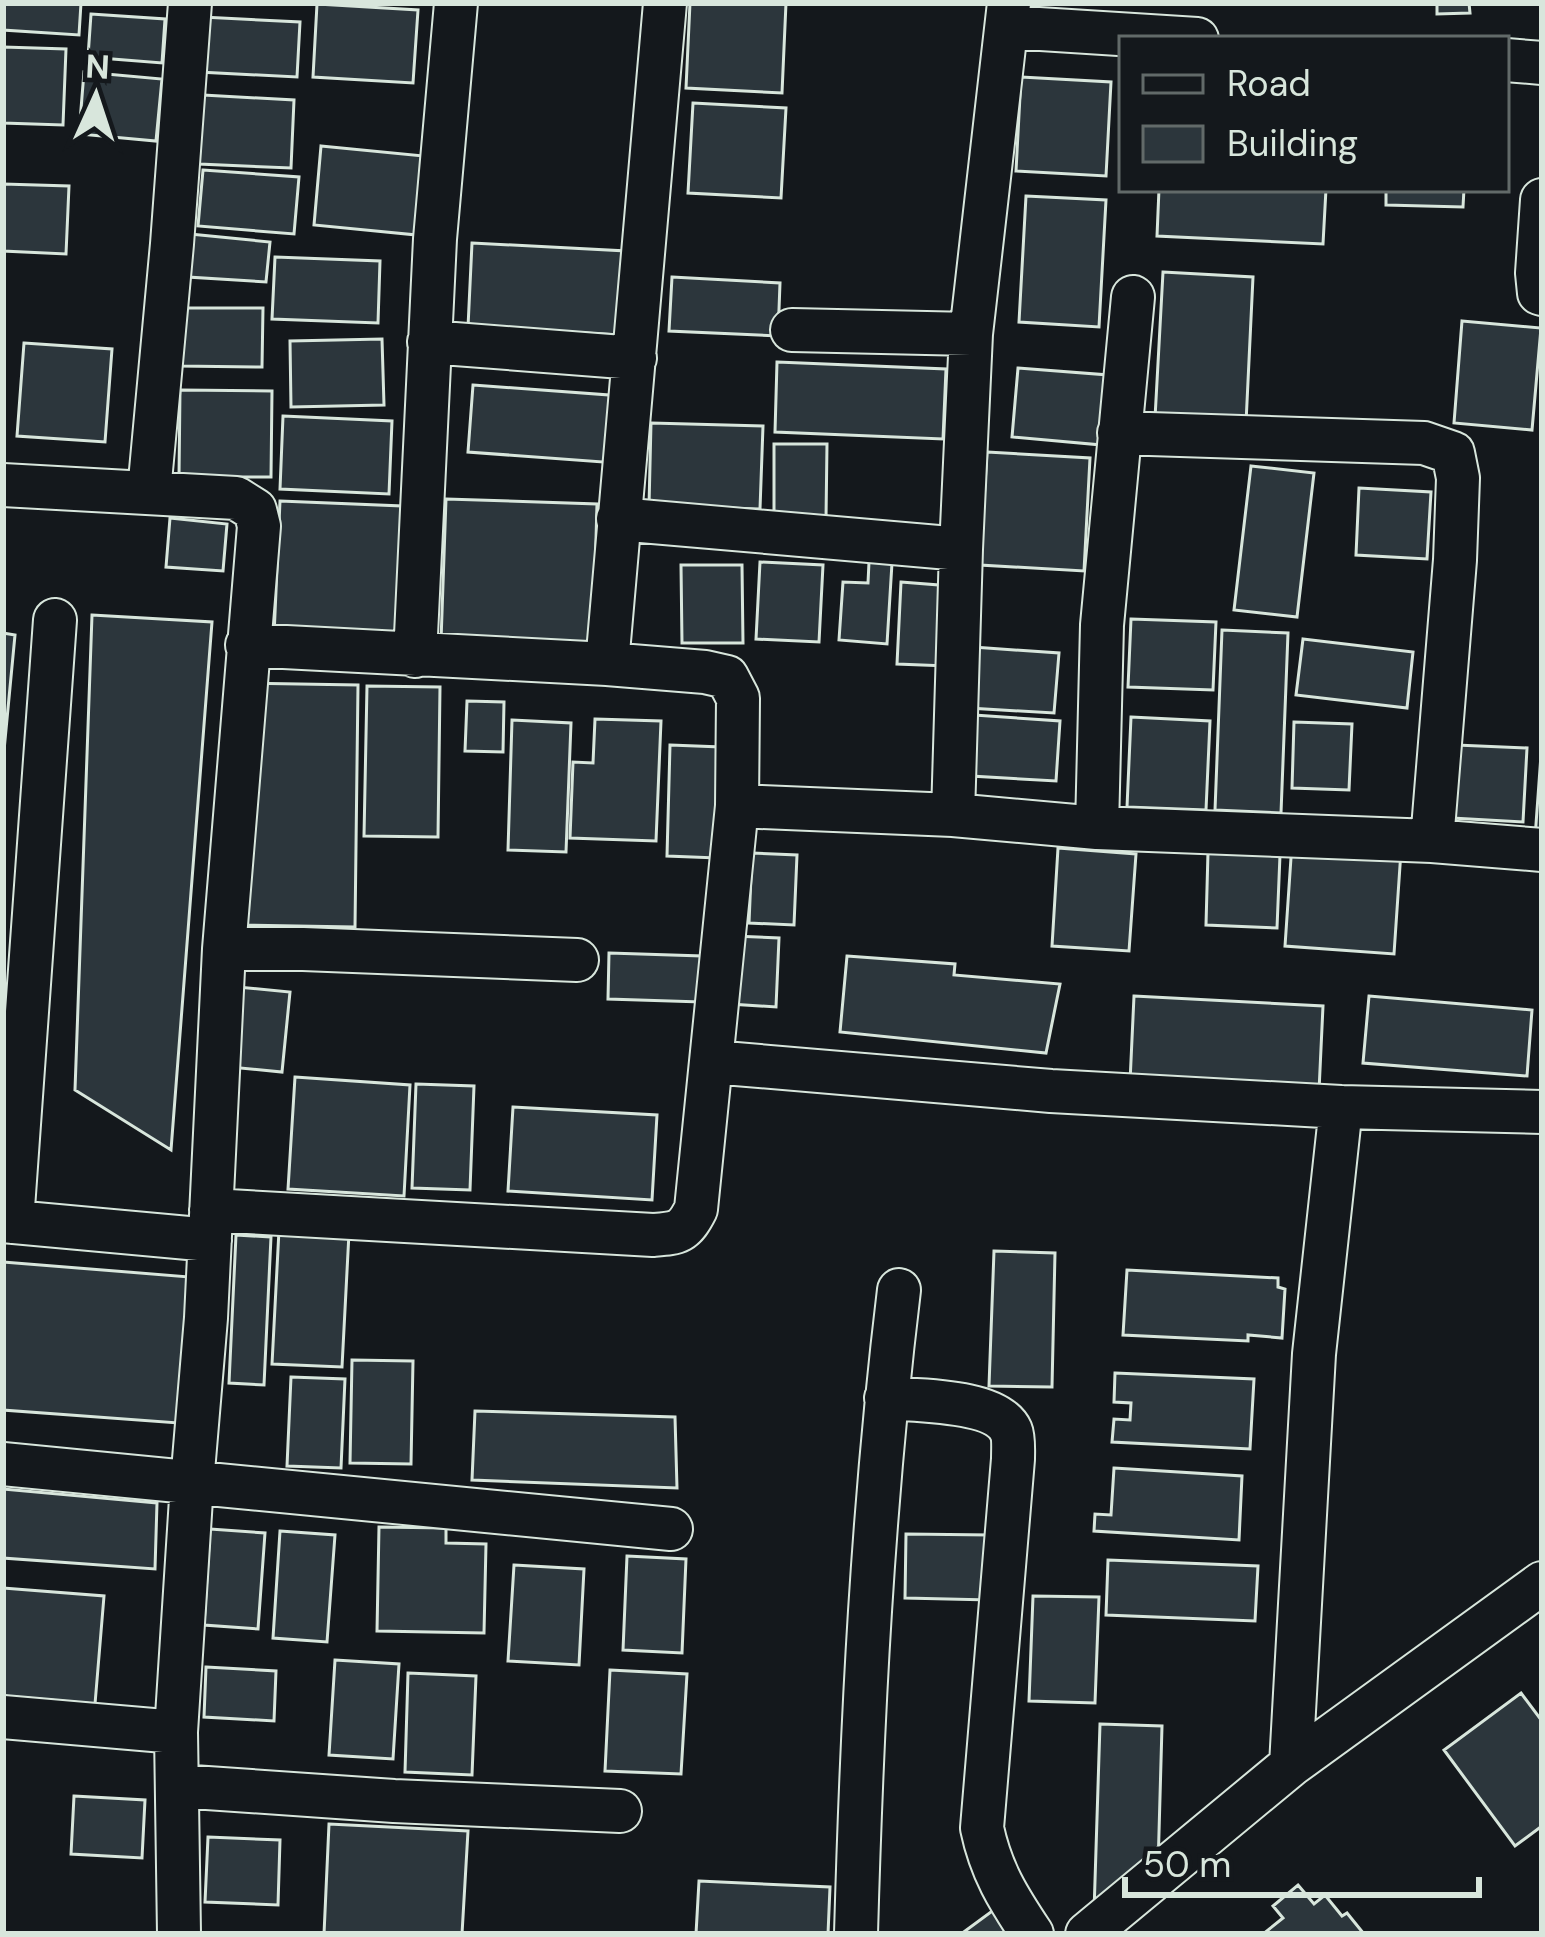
<svg xmlns="http://www.w3.org/2000/svg" width="1545" height="1937" font-family="'DM Sans',sans-serif">
  <style>
    .building { fill: #2c363c; stroke: #d8e6dc; stroke-width: 3 }
    .lines { fill: none; stroke-linecap: round; stroke-linejoin: round }
    .minor-casing { stroke: #d8e6dc; stroke-width: 46 }
    .minor { stroke: #14181c; stroke-width: 42 }
  </style>
  <rect width="100%" height="100%" fill="#14181c"/>
  <path class="building" d="M3,3h78l-2,32 -76,-5z
    M690,3h96l-4,90 -96,-5z
    M1437,3h32l1,10 -33,1z
    M317,4l101,6 -5,73 -100,-6z
    M91,14l74,5 -3,44 -74,-6z
    M202,17l98,5 -3,55 -98,-5z
    M3,47l63,2 -3,76 -60,-2z
    M84,72l78,7 -6,62 -77,-7z
    M1021,77l90,5 -5,94 -90,-5z
    M203,95l91,5 -3,68 -92,-4z
    M693,103l93,5 -5,90 -93,-5z
    M321,146l103,10 -7,79 -103,-10z
    M203,170l96,7 -5,57 -96,-8z
    M3,184l66,2 -3,68 -63,-3z
    M1159,189h167l-3,55 -166,-8z
    M1386,189h78l-1,18 -77,-2z
    M1026,196l80,4 -7,127 -80,-5z
    M190,234l80,8 -4,40 -78,-5z
    M472,243l154,8 -4,84 -154,-8z
    M275,257l105,4 -2,62 -106,-4z
    M1163,272l90,5 -7,146 -91,-5z
    M672,277l108,6 -2,53 -109,-5z
    M179,308h84l-1,59 -83,-1z
    M1462,321l79,7 -9,102 -78,-7z
    M382,339l2,66 -93,2 -1,-66z
    M24,343l88,6 -7,93 -88,-6z
    M777,362l169,7 -3,70 -168,-7z
    M1018,368l90,7 -6,70 -90,-8z
    M473,385l149,11 -6,67 -148,-11z
    M180,390l92,1 -1,86h-92z
    M283,416l109,5 -3,73 -109,-5z
    M651,423l112,3 -3,83 -111,-3z
    M774,444h53l-1,75h-52z
    M987,452l103,6 -6,113 -104,-6z
    M1251,466l63,7 -17,144 -63,-7z
    M1359,488l72,4 -4,67 -71,-4z
    M446,499l151,5 -4,141 -152,-4z
    M280,501l122,5 -4,134 -124,-4z
    M170,518l57,6 -4,47 -57,-4z
    M760,562l63,3 -4,77 -63,-3z
    M869,562l23,1 -5,81 -48,-4 4,-58 25,1z
    M681,565h61l1,78h-61z
    M901,582l50,4 -4,80 -50,-2z
    M92,615l120,7 -41,528 -96,-60z
    M1131,619l85,3 -3,68 -85,-3z
    M1222,630l66,3 -7,180 -66,-3z
    M3,633l12,2 -12,126z
    M1303,639l110,13 -6,56 -111,-13z
    M973,647l86,6 -5,60 -85,-5z
    M246,683l112,2 -3,242 -113,-2z
    M367,686l73,1 -2,150 -74,-1z
    M467,701l37,1 -1,50 -38,-1z
    M974,715l86,6 -4,60 -85,-5z
    M1131,717l79,4 -4,89 -79,-3z
    M595,719l66,2 -5,120 -86,-3 3,-76 20,1z
    M512,720l59,3 -5,129 -58,-2z
    M1294,722l58,2 -3,66 -57,-2z
    M1542,741v98l-7,-1z
    M670,745l51,2 -4,111 -50,-2z
    M1456,745l71,3 -4,74 -71,-4z
    M1292,843l109,8 -7,103 -109,-8z
    M1058,848l78,6 -7,97 -77,-5z
    M1208,852l72,3 -3,73 -71,-3z
    M752,853l45,2 -3,70 -45,-2z
    M733,936l46,2 -3,69 -46,-3z
    M609,953l93,3 -1,46 -93,-3z
    M847,956l108,8 -1,11 106,9 -14,69 -206,-21z
    M227,986l63,6 -8,80 -63,-6z
    M1134,996l189,10 -4,85 -189,-9z
    M1369,996l163,14 -5,66 -164,-13z
    M295,1077l115,8 -6,111 -116,-7z
    M416,1084l58,2 -4,104 -58,-2z
    M513,1107l144,8 -5,85 -144,-9z
    M279,1230l70,3 -7,134 -70,-3z
    M236,1235l35,2 -7,148 -35,-2z
    M994,1251l61,2 -3,134 -63,-1z
    M3,1262l187,15 -12,146 -175,-13z
    M1127,1270l151,8v9l7,2 -3,49 -34,-3v6l-125,-6z
    M352,1360l61,1 -2,103 -61,-1z
    M1115,1373l139,6 -4,70 -138,-7 2,-23 16,1 1,-17 -17,-1z
    M291,1377l54,2 -4,89 -54,-2z
    M475,1411l200,6 2,71 -205,-8z
    M1114,1468l128,8 -3,64 -145,-9 1,-17 16,1z
    M3,1489l154,14 -2,66 -152,-11z
    M379,1527l67,1v15l40,1 -2,89 -107,-2z
    M210,1529l55,4 -7,96 -54,-4z
    M280,1531l55,4 -8,107 -54,-4z
    M906,1534l84,1v65l-85,-2z
    M627,1556l59,3 -4,94 -59,-3z
    M1108,1560l150,6 -3,55 -149,-6z
    M514,1565l70,4 -5,96 -71,-4z
    M3,1588l101,8 -9,108 -92,-8z
    M1033,1596l66,1 -4,106 -66,-2z
    M335,1660l64,4 -6,95 -64,-4z
    M206,1667l70,4 -2,50 -70,-4z
    M610,1670l77,4 -6,100 -76,-3z
    M408,1673l68,3 -4,99 -67,-3z
    M1521,1693l21,28v105l-27,20 -71,-96z
    M1100,1724l62,2 -4,142 -64,44z
    M74,1796l71,4 -3,58 -71,-4z
    M329,1824l139,7 -6,103h-138z
    M208,1837l72,3 -2,65 -73,-3z
    M699,1881l131,6 -2,47h-132z
    M1298,1885l16,19 11,-9 17,21 5,-3 17,21h-101l20,-16 -10,-12z
    M999,1906l20,28h-58z"/>
  <g class="lines">
    <defs>
      <path id="minor" d="M1007,27l190,12
        M1506,60l36,3
        M1542,200l-5,73 2,20 3,1
        M792,330l179,4
        M429,342l206,16
        M1119,433l305,10 29,10 5,25 -3,82 -23,281
        M3,485l233,13 19,12 4,16 -35,423 -18,369 -14,165 -16,249
        M149,492l23,-248 18,-241
        M618,519l343,30
        M415,656l20,-417 21,-236
        M607,664l58,-661
        M737,806l216,9 144,13 335,13 110,9
        M953,815l8,-266 10,-215 38,-331
        M1097,828l5,-203 31,-328
        M224,949h79l274,11
        M712,1062l339,29 290,16 201,5
        M211,1210l442,25c25,-2 31,-2 43,-26l41,-403 1,-108 -11,-21 -22,-5 -98,-8 -360,-19
        M3,1221l207,19
        M12,1222l43,-602
        M886,1398c31,3 111,1 125,33 3,7 2,20 2,28l-31,369c9,43 26,70 50,106
        M3,1464l668,65
        M3,1717l173,15 3,202
        M1291,1765l23,-411 27,-247
        M178,1786l216,15 226,10
        M856,1934c6,-215 17,-431 43,-644
        M1087,1934l204,-169 251,-182"/>
    </defs>
    <use href="#minor" class="minor-casing"/>
    <use href="#minor" class="minor"/>
  </g>
  <rect width="1545" height="1937" fill="none" stroke="#d8e6dc" stroke-width="12"/>
  <rect x="1119" y="36" width="390" height="156" fill="#14181c" stroke="#626a69" stroke-width="3"/>
  <rect x="1143" y="75" width="60" height="18" fill="#14181c" stroke="#626a69" stroke-width="3"/>
  <text x="1227" y="96" font-size="36" fill="#d8e6dc">Road</text>
  <rect x="1143" y="126" width="60" height="36" fill="#2c363c" stroke="#626a69" stroke-width="3"/>
  <text x="1227" y="156" font-size="36" fill="#d8e6dc">Building</text>
  <g transform="translate(96 96) rotate(3)" stroke="#14181c" stroke-width="9" paint-order="stroke">
  <path d="M0-9L21 45L0 30L-21 45Z" fill="#d8e6dc"/>
  <text y="-18" font-size="33" font-weight="bold" text-anchor="middle" fill="#d8e6dc">N</text>
  </g>
  <path d="M1125 1877v18h354v-18" fill="none" stroke="#d8e6dc" stroke-width="6"/>
  <text x="1143" y="1877" font-size="36" fill="#d8e6dc" stroke="#14181c" stroke-width="9" paint-order="stroke">50 m</text>
</svg>
